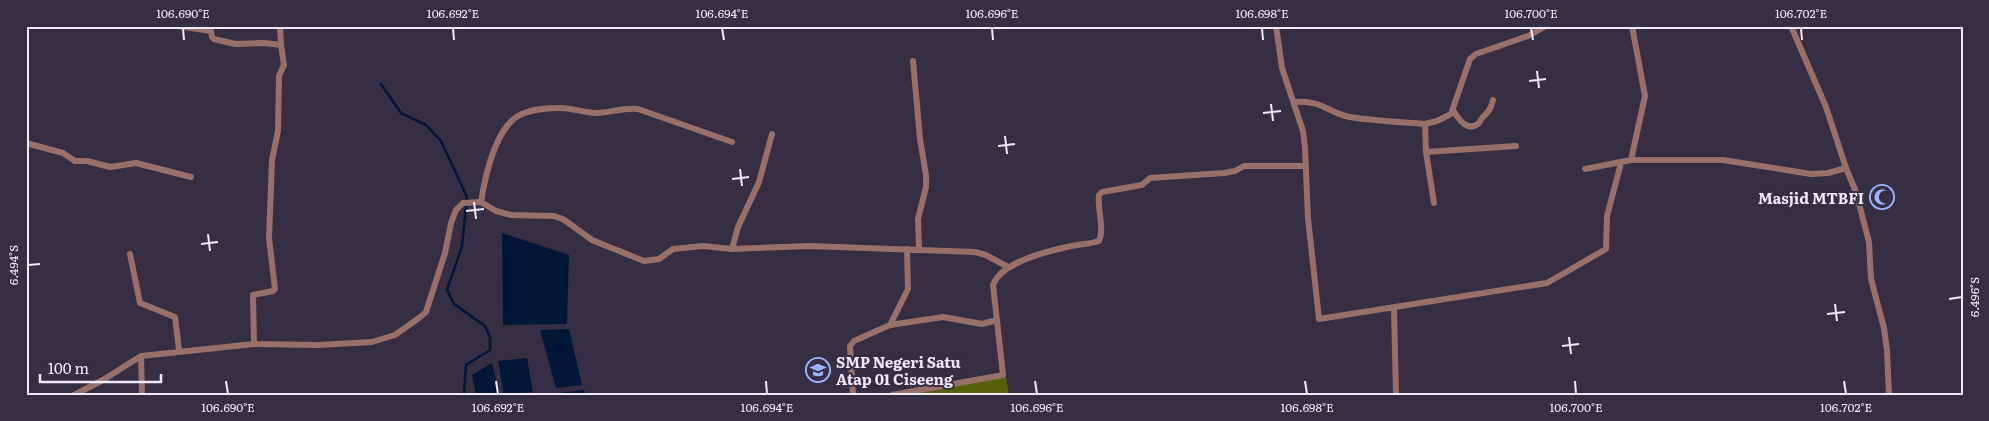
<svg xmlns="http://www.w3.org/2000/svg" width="1989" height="421" font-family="Literata,serif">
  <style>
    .green { fill: #576109 }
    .water { fill: #001737 }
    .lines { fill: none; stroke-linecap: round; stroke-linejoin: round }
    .stream { stroke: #001737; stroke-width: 2.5 }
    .minor { stroke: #997069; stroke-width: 6 }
    .ticks { fill: none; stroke: #f0ebf8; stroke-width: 2 }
    .labels { text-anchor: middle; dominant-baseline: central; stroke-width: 4; stroke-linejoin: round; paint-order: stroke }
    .poi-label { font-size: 15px; font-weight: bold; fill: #f0ebf8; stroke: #362e42; text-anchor: end }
    .neatline { fill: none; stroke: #f0ebf8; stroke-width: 2 }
    .ticks-label { font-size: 12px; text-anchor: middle; fill: #f0ebf8 }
  </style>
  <rect width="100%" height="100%" fill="#362e42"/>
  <path class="green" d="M1006,377l3,18h-113z"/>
  <path class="water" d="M502,233l67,22 -2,69 -64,1z
    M569,329l13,56 -26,3 -16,-58z
    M527,358l6,34 -29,3 -6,-34z
    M492,363l8,32h-24l-4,-20z
    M584,390l2,5h-43z"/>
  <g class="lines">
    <path class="stream" d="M381,84l20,29 25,12 15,16 26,56 -5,49 -15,44 7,14 31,22 5,11v13l-24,15 -2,30"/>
    <path class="minor" d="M178,26l33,5 1,6 2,2 21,5 29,-1 17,2 -1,-19
      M1276,26l6,42 21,63 2,17 3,70 11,101 228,-36 59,-34 1,-33 14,-53
      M1791,26l35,81 20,61 10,24 13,50 2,37 13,49 3,23 2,44
      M913,61l7,78 6,36v12l-8,32 1,30
      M1295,102c28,-2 33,11 55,15 25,4 51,5 75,7l12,-3 14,-7 19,-55 6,-5 52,-18 18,-10
      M1453,110c5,8 13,22 25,14 2,-2 3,-5 5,-7 6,-6 8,-8 10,-17
      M1425,124l1,28 8,51
      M26,143l37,10 12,8h12l23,6 26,-4 55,14
      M1426,152l90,-6
      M1631,160h92l88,14 17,-1 18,-5
      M1585,169l46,-9 14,-64 -13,-70
      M481,202c4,-25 14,-72 37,-86 10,-6 28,-8 40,-8 13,-1 25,5 38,5 14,0 27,-6 42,-4l94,33
      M732,249l6,-22 21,-45 13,-48
      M130,254l10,49 35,14 4,33
      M1394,308l2,87
      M890,325l53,-8 39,7 15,-4
      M254,344l-1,-49 20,-4 2,-2 -6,-51 3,-78 6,-29 1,-55 5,-11 -3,-20
      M141,356l1,39
      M74,395l29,-15 38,-24 113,-12 64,1 54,-3 23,-7 24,-17 7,-6 19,-59 6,-30 5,-13 7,-7 18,-1 15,9 15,4 43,1 9,3 29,21 52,21 15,-2 14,-10 30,-3 29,3 77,-3 166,6 11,3 22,12
      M853,395l-3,-49 4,-5 36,-16 18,-36 -1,-40
      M892,395l111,-20 -10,-90c8,-23 55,-34 78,-39 10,-2 19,-2 28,-5 6,-13 -2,-31 0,-46l3,-3 40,-7 8,-7 74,-5 11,-2 9,-5h62"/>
  </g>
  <path class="ticks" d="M183,28l1,12M453,28l1,12M722,28l2,12M992,28l1,12M1262,28l1,12M1531,28l2,12M1801,28l1,12M1537,71l2,17M1529,81l17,-2M1271,104l2,17M1263,113l18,-2M1005,136l2,18M998,146l17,-2M740,169l2,17M732,179l17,-2M474,202l2,17M466,211l18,-2M208,234l2,17M201,244l17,-2M28,265l12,-1M1949,299l13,-2M1835,304l2,17M1827,314l18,-2M1569,337l2,17M1562,346l17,-2M226,381l2,13M496,381l2,13M766,381l1,13M1035,381l2,13M1305,381l2,13M1575,381l1,13M1844,381l2,13"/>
  <defs>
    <symbol id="mosque-ring" viewBox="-11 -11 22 22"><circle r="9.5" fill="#362e42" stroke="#9db4fd" stroke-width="1.5"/><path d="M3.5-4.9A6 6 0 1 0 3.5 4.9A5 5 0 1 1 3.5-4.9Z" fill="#9db4fd"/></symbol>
    <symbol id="school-ring" viewBox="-11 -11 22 22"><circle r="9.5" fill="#362e42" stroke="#9db4fd" stroke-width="1.5"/><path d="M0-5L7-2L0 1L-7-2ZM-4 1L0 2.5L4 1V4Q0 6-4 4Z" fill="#9db4fd"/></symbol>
  </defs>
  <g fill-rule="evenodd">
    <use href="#mosque-ring" x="1868" y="183" width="28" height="28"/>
    <use href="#school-ring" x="804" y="356" width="28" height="28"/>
  </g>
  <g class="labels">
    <g class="poi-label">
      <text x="1864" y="197">Masjid MTBFI</text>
      <text x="836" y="361" text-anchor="start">SMP Negeri Satu<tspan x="836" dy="17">Atap 01 Ciseeng</tspan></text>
    </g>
  </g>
  <rect width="1989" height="421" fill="none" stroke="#362e42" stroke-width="55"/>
  <path d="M40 374v8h121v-8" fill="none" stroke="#f0ebf8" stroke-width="2.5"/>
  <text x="48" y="374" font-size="15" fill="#f0ebf8" stroke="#362e42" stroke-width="4" paint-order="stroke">100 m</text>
  <rect x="28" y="28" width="1934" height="366" class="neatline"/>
  <g class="ticks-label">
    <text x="183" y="18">106.690°E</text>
    <text x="453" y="18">106.692°E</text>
    <text x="722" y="18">106.694°E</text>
    <text x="992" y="18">106.696°E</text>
    <text x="1262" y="18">106.698°E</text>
    <text x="1531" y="18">106.700°E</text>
    <text x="1801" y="18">106.702°E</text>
    <text transform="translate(14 265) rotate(-90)" y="4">6.494°S</text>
    <text transform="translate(1975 297) rotate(-90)" y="4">6.496°S</text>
    <text x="228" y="412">106.690°E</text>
    <text x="498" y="412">106.692°E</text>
    <text x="767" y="412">106.694°E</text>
    <text x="1037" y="412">106.696°E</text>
    <text x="1307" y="412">106.698°E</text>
    <text x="1576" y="412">106.700°E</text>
    <text x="1846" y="412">106.702°E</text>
  </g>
</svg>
